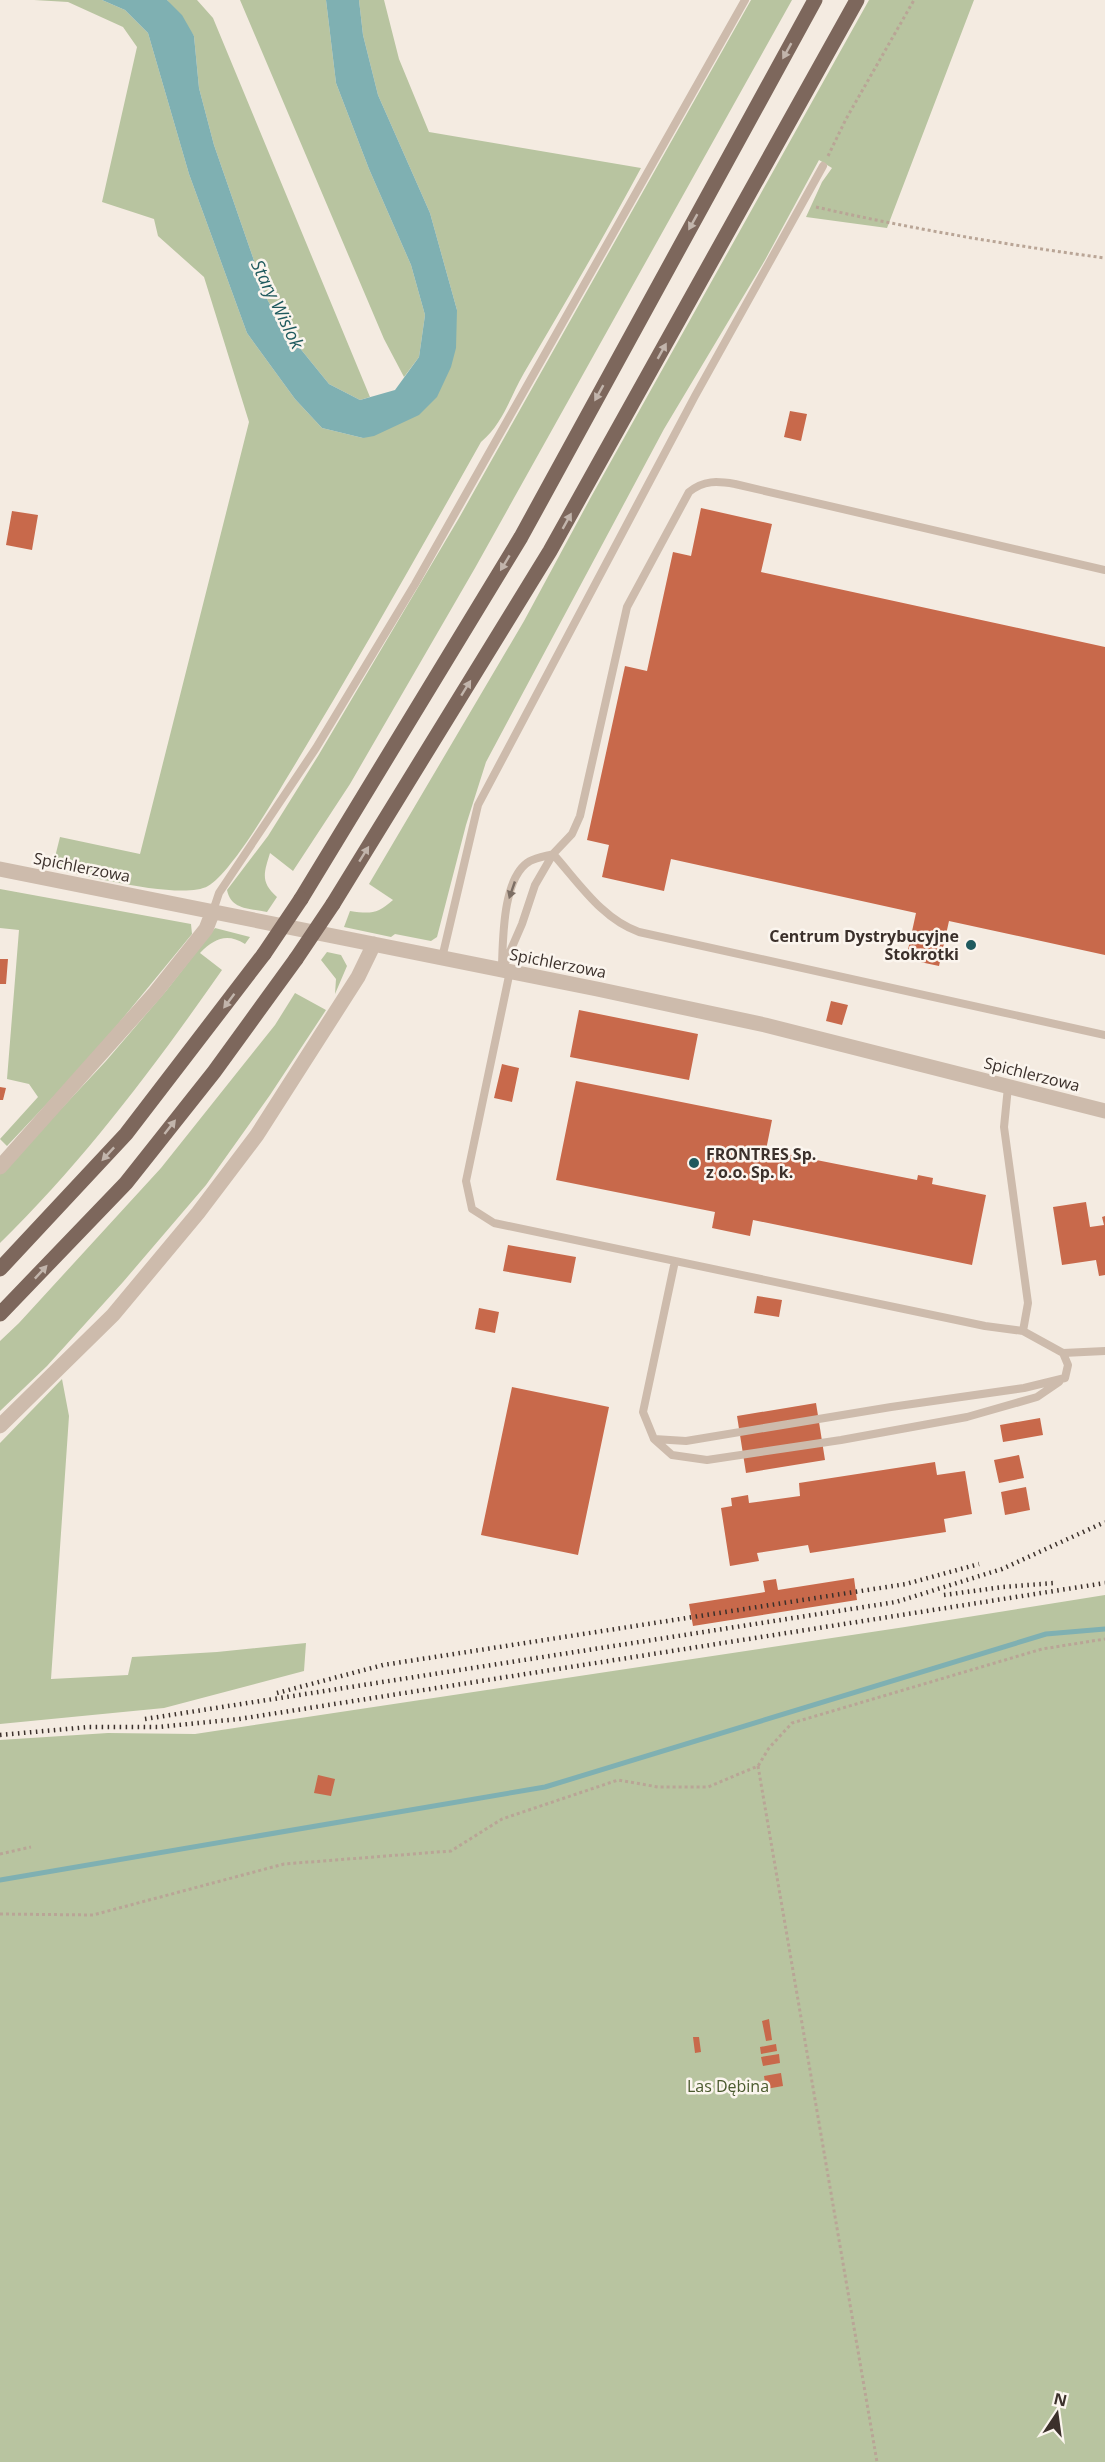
<svg xmlns="http://www.w3.org/2000/svg" width="1105" height="2462" font-family="'Open Sans',sans-serif">
  <style>
    .green { fill: #b8c4a0 }
    .water { fill: #7fb0b2 }
    .lines { fill: none; stroke-linecap: round; stroke-linejoin: round }
    .stream { stroke: #7fb0b2; stroke-width: 5 }
    .building { fill: #c8694b }
    .path { stroke: #b9a596; stroke-width: 3; stroke-dasharray: 3 3; stroke-linecap: butt }
    .lane { stroke: #cdbbac; stroke-width: 8 }
    .street { stroke: #cdbbac; stroke-width: 15 }
    .primary { stroke: #7d675c; stroke-width: 15 }
    .rail { stroke: #3b302b; stroke-width: 4.5; stroke-dasharray: 1.5 4.5; stroke-linecap: butt }
    .primary-bridge { stroke: #7d675c; stroke-width: 15 }
    .oneway { fill: #c2b5ac }
    .oneway2 { fill: #7d6f65 }
    .poi-dot { fill: #1f5a5e; stroke: #fbf5ee; stroke-width: 2 }
    .labels { text-anchor: middle; dominant-baseline: central; stroke-width: 5; stroke-linejoin: round; paint-order: stroke }
    .street-label { font-size: 16px; fill: #3b302b; stroke: #fbf5ee }
    .poi-label { font-size: 16px; font-weight: bold; fill: #3b302b; stroke: #fbf5ee; text-anchor: end }
    .park-label { font-size: 16px; fill: #4a5a2e; stroke: #fbf5ee }
    .water-label { font-size: 18px; font-style: italic; fill: #1f5a5e; stroke: #fbf5ee }
  </style>
  <rect width="100%" height="100%" fill="#f4ebe1"/>
  <path class="green" d="M34,0h68l23,10 23,23 41,141 58,159 48,66 27,29 41,10 94,-128 -27,-97 -52,-118 -15,-60 -4,-35h25l15,59 30,73 212,36c-37,69 -77,137 -117,205 -15,26 -20,49 -43,69 -63,112 -126,224 -193,334 -15,25 -57,97 -80,110 -26,15 -123,-11 -156,-17l8,-32 80,17 109,-432 -45,-145 -46,-41 -4,-17 -52,-17 35,-155 -14,-20 -55,-25z
    M167,0h30l16,18 157,379 -10,3 -31,-16 -43,-53 -18,-30 -54,-156 -15,-57 -5,-52z
    M240,0h86l10,83 33,86 42,96 14,50 -6,42 -15,20 -20,-38z
    M751,0h41l-317,568 -125,216 -57,87 -23,-18c-6,20 -10,29 7,44l-10,15c-18,-4 -36,-2 -40,-22l41,-54 50,-80 141,-238z
    M869,0h105l-87,228 -81,-11 16,-35 10,-14 -13,-8 -54,100 -101,169 -178,333 -20,63 -29,112 -6,4 -36,-7 -4,3 -47,-10 6,-16c21,3 27,3 43,-11l-24,-16 155,-263 67,-124z
    M0,889l191,35 1,10 -101,123 -84,89 -7,-7 38,-42 -9,-13 -22,-5 12,-149 -19,-2z
    M215,928l35,9 -5,7c-18,-11 -30,-6 -45,9l22,17c-67,96 -138,191 -222,273v-69l106,-113 60,-70z
    M327,952l14,3 6,11 -12,28 1,-15 -15,-19z
    M295,993l31,17 -56,85 -64,90 -83,97 -76,84 -47,45v-70l19,-18 142,-155 114,-143z
    M62,1379l7,37 -18,263 77,-4 4,-18 85,-5 89,-9 -2,28 -140,37 -164,16v-281z
    M1105,1595v867h-1105v-722l108,-7 87,1 710,-107z"/>
  <path class="water" d="M102,0h65l15,15 12,21 5,52 15,57 54,156 18,30 43,53 31,16 35,-10 24,-33 6,-42 -14,-50 -42,-96 -33,-86 -10,-83h33l4,35 15,60 52,118 27,97 -1,38 -5,19 -14,30 -18,18 -45,21 -11,2 -41,-10 -27,-29 -48,-66 -58,-159 -41,-141 -23,-23z"/>
  <g class="lines">
    <path class="stream" d="M0,1880l545,-93 501,-153 59,-5"/>
  </g>
  <path class="building" d="M790,411l17,3 -6,27 -17,-4z
    M701,508l71,16 -11,48 344,75v308l-156,-34 -10,45 -33,-7 10,-46 -245,-54 -7,32 -62,-14 7,-32 -22,-5 38,-174 22,5 26,-119 18,4z
    M12,511l26,4 -6,35 -26,-5z
    M0,959h8l-2,25h-6z
    M831,1001l17,4 -6,20 -16,-4z
    M579,1010l119,24 -9,46 -119,-23z
    M502,1064l17,4 -7,34 -18,-4z
    M576,1081l196,39 -6,30 151,30 1,-5 15,3 -1,6 54,11 -14,70 -219,-45 -3,16 -38,-8 3,-16 -159,-32z
    M0,1087l6,1 -3,12h-3z
    M1086,1202l4,25 14,-2 -2,-8 3,-1v59l-6,1 -3,-16 -34,5 -9,-58z
    M508,1245l68,12 -5,26 -68,-12z
    M757,1296l25,4 -3,17 -25,-4z
    M479,1308l20,4 -4,21 -20,-4z
    M512,1387l97,20 -31,148 -97,-20z
    M816,1403l9,57 -79,13 -9,-57z
    M1040,1418l3,17 -40,7 -3,-17z
    M1019,1455l5,23 -25,5 -5,-23z
    M935,1462l2,13 28,-4 7,43 -28,5 2,13 -136,21 -2,-8 -51,8 2,8 -29,5 -9,-58 11,-2 -1,-8 17,-3 1,8 51,-7 -1,-13z
    M1026,1487l4,23 -25,5 -4,-23z
    M854,1578l3,22 -164,26 -4,-22 76,-12 -2,-11 13,-2 2,11z
    M318,1775l17,4 -4,17 -17,-3z
    M769,2019l3,21 -6,1 -4,-20z
    M693,2037h6l2,15 -6,1z
    M776,2044l1,7 -16,3 -1,-7z
    M779,2054l1,9 -17,3 -2,-9z
    M781,2073l2,13 -17,3 -2,-13z"/>
  <g class="lines">
    <path class="path" d="M828,156l18,-37 68,-119
      M816,207c96,22 192,38 289,51
      M758,1766l119,696
      M0,1854l31,-7
      M0,1914l93,1 191,-51 167,-13 51,-32 116,-39 40,7h50l50,-21 11,-18 23,-25 250,-74 63,-10"/>
    <path class="lane" d="M553,854c26,29 49,65 86,78l466,103
      M213,911l6,-18 97,-145 99,-164 330,-584
      M442,958l36,-153 217,-409 128,-230
      M502,965c1,-28 1,-89 28,-104 6,-3 16,-5 23,-7
      M502,970l20,-46 13,-39 18,-31 19,-20 8,-18 47,-209 62,-115c15,-12 28,-11 46,-8l370,86
      M510,971l-44,210 6,28 22,14 491,103 38,5 40,22 5,12 -3,13 -41,10 -133,19 -205,34 -32,-2 -11,-27 32,-151
      M1008,1087l-4,40 24,176 -5,28
      M1063,1353l42,-2
      M654,1439l18,16 35,5 134,-20 126,-23 70,-20 22,-15"/>
    <path class="street" d="M0,869l597,120 168,36 340,86
      M0,1167l155,-174 51,-64 7,-18
      M0,1426l113,-111 85,-102 59,-78 101,-158 16,-33"/>
    <path class="primary" d="M301,899l220,-362 294,-537
      M333,904l217,-353 307,-551
      M0,1269l126,-135 138,-180
      M0,1314l126,-131 88,-111 82,-113"/>
    <path class="rail" d="M944,1595l59,-8 51,-4
      M277,1693l106,-28 523,-81 73,-20
      M145,1719l751,-117 106,-33 103,-47
      M0,1735l89,-8h69l81,-8 866,-136"/>
    <path class="primary-bridge" d="M264,954l37,-55
      M296,959l37,-55"/>
  </g>
  <defs><path id="oneway-solid" d="M-6-.8H1V-3.2L6.5 0L1 3.2V.8H-6Z" transform="scale(1.5)"/></defs>
  <g class="oneway">
    <use href="#oneway-solid" transform="translate(787 51) rotate(119)"/>
    <use href="#oneway-solid" transform="translate(693 222) rotate(119)"/>
    <use href="#oneway-solid" transform="translate(662 351) rotate(-61)"/>
    <use href="#oneway-solid" transform="translate(599 393) rotate(119)"/>
    <use href="#oneway-solid" transform="translate(567 521) rotate(-61)"/>
    <use href="#oneway-solid" transform="translate(505 563) rotate(121)"/>
    <use href="#oneway-solid" transform="translate(466 688) rotate(-58)"/>
    <use href="#oneway-solid" transform="translate(364 854) rotate(-58)"/>
    <use href="#oneway-solid" transform="translate(229 1001) rotate(127)"/>
    <use href="#oneway-solid" transform="translate(170 1127) rotate(-52)"/>
    <use href="#oneway-solid" transform="translate(108 1154) rotate(133)"/>
    <use href="#oneway-solid" transform="translate(41 1272) rotate(-47)"/>
  </g>
  <use class="oneway2" href="#oneway-solid" transform="translate(512 890) rotate(109)"/>
  <g class="poi-dot">
    <circle cx="971" cy="945" r="6"/>
    <circle cx="694" cy="1163" r="6"/>
  </g>
  <g class="labels">
    <g class="street-label">
      <text transform="translate(82 867) rotate(11)">Spichlerzowa</text>
      <text transform="translate(558 963) rotate(11)">Spichlerzowa</text>
      <text transform="translate(1032 1074) rotate(14)">Spichlerzowa</text>
    </g>
    <g class="poi-label">
      <text x="959" y="936">Centrum Dystrybucyjne<tspan x="959" dy="18">Stokrotki</tspan></text>
      <text x="706" y="1154" text-anchor="start">FRONTRES Sp.<tspan x="706" dy="18">z o.o. Sp. k.</tspan></text>
    </g>
    <g class="park-label">
      <text x="728" y="2086">Las Dębina</text>
    </g>
    <g class="water-label">
      <text transform="translate(278 304) rotate(64)">Stary Wislok</text>
    </g>
  </g>
  <g transform="translate(1057 2414) rotate(13)" stroke="#fbf5ee" stroke-width="4.5" paint-order="stroke">
  <path d="M0-4.5L10 22L0 15L-10 22Z" fill="#3b302b"/>
  <text y="-9" font-size="16" font-weight="bold" text-anchor="middle" fill="#3b302b">N</text>
  </g>
</svg>
